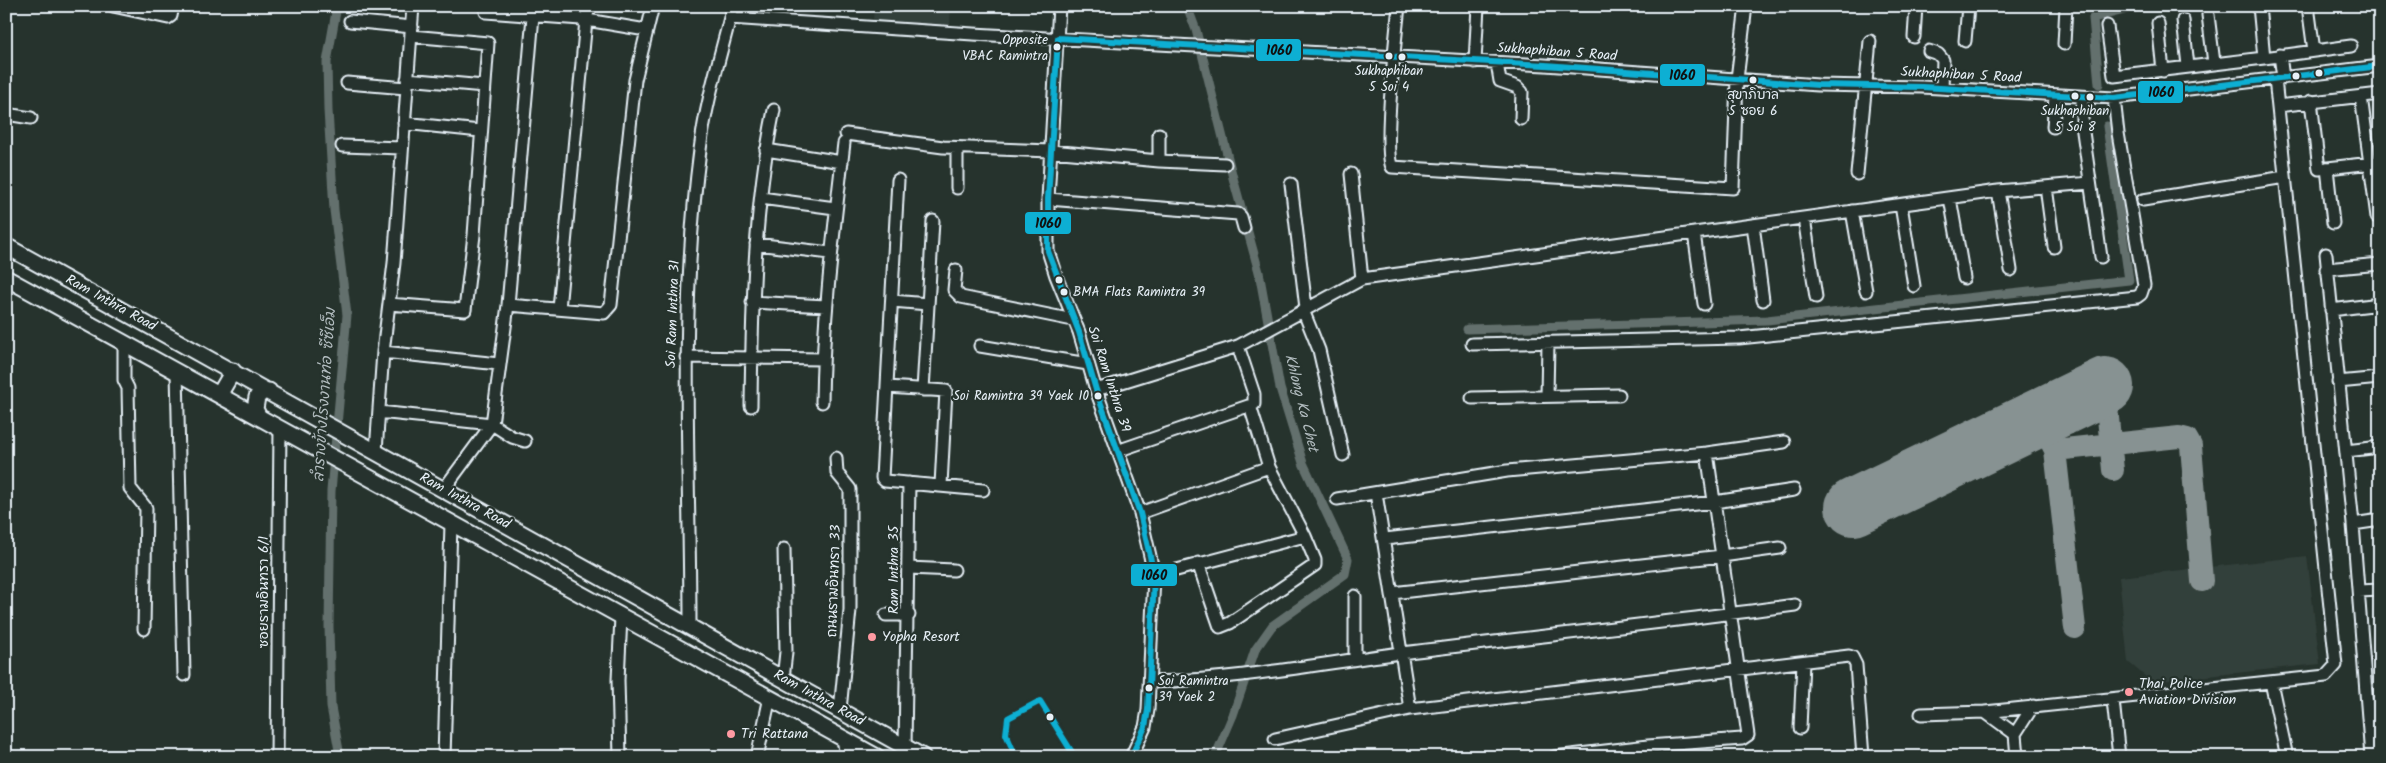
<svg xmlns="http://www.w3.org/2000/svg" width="2386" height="763" font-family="Kalam,'Playpen Sans Thai',sans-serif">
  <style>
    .built { fill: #333f3a }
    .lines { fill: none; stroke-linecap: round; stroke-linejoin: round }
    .canal { stroke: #636f6d; stroke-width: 9 }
    .taxiway { stroke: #879292; stroke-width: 22 }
    .runway { stroke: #879292; stroke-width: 58 }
    .minor-casing { stroke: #e8f1f8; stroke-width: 15 }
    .major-casing { stroke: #e8f1f8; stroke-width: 19 }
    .minor { stroke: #26332d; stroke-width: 11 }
    .major { stroke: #26332d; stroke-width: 15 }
    .bus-1-casing { stroke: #26332d; stroke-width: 10 }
    .bus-1 { stroke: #0dafd3; stroke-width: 6 }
    .bus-dot { fill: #e8f1f8; stroke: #26332d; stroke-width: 2 }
    .poi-dot { fill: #ff9aa2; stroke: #26332d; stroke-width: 2 }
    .labels { text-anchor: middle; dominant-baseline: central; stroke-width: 4.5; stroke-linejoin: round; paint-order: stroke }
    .bus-label { font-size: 13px; fill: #e8f1f8; stroke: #26332d }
    .street-label { font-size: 14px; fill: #e8f1f8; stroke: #26332d }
    .poi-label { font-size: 14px; fill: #e8f1f8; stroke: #26332d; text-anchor: start }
    .water-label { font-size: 15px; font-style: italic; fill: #b3bdc0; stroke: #26332d }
    .line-badge { stroke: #26332d; stroke-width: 2 }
    .pale-badge-label { font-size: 14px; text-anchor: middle; font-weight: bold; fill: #111 }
  </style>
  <rect width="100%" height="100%" fill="#26332d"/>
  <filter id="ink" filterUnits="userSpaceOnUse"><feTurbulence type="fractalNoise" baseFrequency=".02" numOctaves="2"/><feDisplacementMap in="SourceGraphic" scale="10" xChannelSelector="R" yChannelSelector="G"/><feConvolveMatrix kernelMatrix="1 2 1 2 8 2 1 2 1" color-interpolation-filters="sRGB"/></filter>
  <g filter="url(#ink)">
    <path class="built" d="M874,6h77l-1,20 -77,-5z
      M2307,556l13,108 -168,18 -24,-20 -9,-85z"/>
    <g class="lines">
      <path class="canal" d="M337,6l-10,56 1,48 6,100 13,105 -16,176 -2,135 2,81 9,49 32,1
        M1187,6l9,24 37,148 26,94 21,116 23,75 45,96 -3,15 -73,52 -17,24 -22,65 -18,42
        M2099,84l-6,-66 47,-12
        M1467,329l300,-9 362,-40 -22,-154"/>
      <path class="taxiway" d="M2105,386l8,84
        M2039,418l16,32
        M2075,628l-20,-178 124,-13 8,2 4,7 11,135"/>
      <path class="runway" d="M1854,507l251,-121"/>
      <defs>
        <path id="minor" d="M113,6l55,12 3,-2 2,-10
          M487,6l-1,6 95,7 65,11
          M1059,6l-11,193v52l8,25 23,56 17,58 44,123 10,43 4,20 -6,134 -3,17 -14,30
          M1399,6c-3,27 -16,144 -7,161l341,21 4,-109 9,-73
          M2259,6l5,52 87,-12
          M2308,6l6,45
          M2208,15l6,48
          M730,18l243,16 572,31 273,20 104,2 192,11 266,-32
          M2183,20l5,46
          M350,21l62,6
          M2158,23l5,48
          M2107,26l7,50 150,-18
          M1914,37l2,-31
          M1965,41l3,-35
          M2064,44l2,-38
          M1929,51l9,3 5,6 -1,28
          M2280,55l3,23
          M1475,62l3,-56
          M1497,63l3,18 17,6 5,5 -1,27
          M407,79l77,7
          M347,83l59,5
          M2361,96l16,121
          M2082,97v28l19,132
          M2311,101l8,68 61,-7
          M2278,106l102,-12
          M6,114l25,4
          M404,123l76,8
          M2053,127l2,-31
          M846,134l97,13 108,4 108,10 66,3
          M342,146l60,2
          M957,148v40
          M766,150l76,12
          M1159,161v-27
          M2327,168l6,55
          M1351,174l11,105
          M1857,174l13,-133
          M898,180l-16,298 3,3 98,9
          M1291,184l15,124
          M2046,187l8,60
          M1998,191l13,79
          M761,198l74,10
          M1950,198l14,80
          M1048,199l190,15 3,3 3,11
          M2143,200l142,-23
          M1901,205l13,81
          M1852,211l14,80
          M1804,218l12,79
          M1753,225l10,75
          M1694,233l10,71
          M756,244l74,9
          M2326,254l27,270 18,233
          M2326,269l54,-5
          M956,270l-2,20 7,7 112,23
          M892,301l36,3
          M752,302l74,4
          M389,304l76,6 9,-75 14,-192 -77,-7
          M508,305l96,8 7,-8 24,-225 18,-74
          M559,309l27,-289 3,-14
          M1303,310l16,40 24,105
          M2331,310l49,-6
          M124,343v37l4,8 2,100 16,20 -2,121
          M1472,344l267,-6 398,-41 4,-3 3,-9 -26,-152 -4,-35
          M980,346l108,18
          M383,352l116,12
          M686,357l136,2
          M177,372l7,303
          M2338,382l42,-4
          M888,387l58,4 -5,94
          M923,390l10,-169
          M1096,390l142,-44 124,-67 636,-88 92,-8
          M1547,396l1,-53
          M1472,398l147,-3
          M822,402c1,-87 12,-172 22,-259
          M751,406c1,-99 3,-198 23,-296
          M379,412l113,12 20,13 13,4
          M376,451l7,-99 11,-89 19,-257
          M1117,451l137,-47v-10l-16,-48
          M2346,451l34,-4
          M836,458l1,15 13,16v121l-10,100
          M444,489l48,-65 16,-119 25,-289
          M1376,493l34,216
          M1337,499l170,-28 200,-18 77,-11
          M1140,513l129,-46
          M2353,524l27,-4
          M1385,539l329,-37 80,-12
          M1198,563l22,64 10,-4 85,-58v-5l-10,-24 -36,-69 -19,-61
          M908,568l46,2
          M1154,576l151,-40
          M2359,591l21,-1
          M1392,593l330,-37 58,-8
          M1355,596v63
          M886,615h23
          M690,626c0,-159 -11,-317 10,-476 6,-49 21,-96 33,-144
          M783,679l3,-27 -2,-103
          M1150,682c85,-2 167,-18 251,-29 131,-16 263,-30 394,-48
          M2271,682l16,75
          M2113,700l6,57
          M1985,712l30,22 2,23
          M1921,714l64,-2 341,-36 10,-11 -61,-586
          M1800,728l3,-66
          M2015,734l18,-28
          M843,738l3,19
          M1275,739l135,-30 439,-53 3,1 4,8 7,92
          M905,747l4,-264
          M277,757l3,-329
          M444,757l7,-233
          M620,757l-2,-77 3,-63
          M757,757l13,-60
          M1554,757l94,-11 94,-7 6,-4 -41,-282"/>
        <path id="major" d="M6,246l917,511
          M6,278l871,479
          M219,395l14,-24
          M259,417l-4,-8 2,-12 7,-6h5"/>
      </defs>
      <use href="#minor" class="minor-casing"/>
      <use href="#major" class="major-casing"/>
      <use href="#minor" class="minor"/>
      <use href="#major" class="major"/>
      <defs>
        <path id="bus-1" d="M1058,38l487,27 273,20 104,2 192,11 266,-32
          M1058,38l-10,161v52l31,81 17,58 44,123 10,43 4,20 -6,134 -3,17 -14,30
          M1016,757l-10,-23 2,-16 32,-17 35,56"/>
      </defs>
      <use href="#bus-1" class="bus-1-casing"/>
      <use href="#bus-1" class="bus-1"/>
    </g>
  </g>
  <g class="bus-dot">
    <circle cx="1057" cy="47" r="4.5"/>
    <circle cx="1389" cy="56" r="4.5"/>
    <circle cx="1402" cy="57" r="4.5"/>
    <circle cx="2319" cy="73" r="4.5"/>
    <circle cx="2296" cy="76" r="4.5"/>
    <circle cx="1753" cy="80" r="4.5"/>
    <circle cx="2075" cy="96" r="4.5"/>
    <circle cx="2090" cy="97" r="4.5"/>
    <circle cx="1059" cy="280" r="4.5"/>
    <circle cx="1064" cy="292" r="4.5"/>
    <circle cx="1098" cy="396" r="4.5"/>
    <circle cx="1149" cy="688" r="4.5"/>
    <circle cx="1050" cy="717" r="4.5"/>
  </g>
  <g class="poi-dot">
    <circle cx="872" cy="637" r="5"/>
    <circle cx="2129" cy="692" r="5"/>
    <circle cx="731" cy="734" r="5"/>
  </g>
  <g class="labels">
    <g class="bus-label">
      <text x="1048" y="40" text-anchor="end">Opposite<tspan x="1048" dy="16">VBAC Ramintra</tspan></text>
      <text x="1389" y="71">Sukhaphiban<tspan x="1389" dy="16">5 Soi 4</tspan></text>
      <text x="1753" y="95">สุขาภิบาล<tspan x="1753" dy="16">5 ซอย 6</tspan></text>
      <text x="2075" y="111">Sukhaphiban<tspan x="2075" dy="16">5 Soi 8</tspan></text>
      <text x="1073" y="292" text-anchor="start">BMA Flats Ramintra 39</text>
      <text x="1089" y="396" text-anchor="end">Soi Ramintra 39 Yaek 10</text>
      <text x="1158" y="681" text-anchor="start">Soi Ramintra<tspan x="1158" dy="16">39 Yaek 2</tspan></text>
    </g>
    <g class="street-label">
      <text transform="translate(1557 52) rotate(4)">Sukhaphiban 5 Road</text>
      <text transform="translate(1961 75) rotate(3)">Sukhaphiban 5 Road</text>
      <text transform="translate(111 303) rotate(29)">Ram Inthra Road</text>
      <text transform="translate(673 314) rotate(-88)">Soi Ram Inthra 31</text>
      <text transform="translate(1109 379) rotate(72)">Soi Ram Inthra 39</text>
      <text transform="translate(465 501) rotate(29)">Ram Inthra Road</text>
      <text transform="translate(894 570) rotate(-90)">Ram Inthra 35</text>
      <text transform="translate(834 581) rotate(-88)">ถนนรามอินทรา 33</text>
      <text transform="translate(264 592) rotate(-90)">ซอยรามอินทรา 6/1</text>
      <text transform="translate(819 698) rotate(29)">Ram Inthra Road</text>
    </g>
    <g class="poi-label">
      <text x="882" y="637">Yopha Resort</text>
      <text x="2139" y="684">Thai Police<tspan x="2139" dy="16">Aviation Division</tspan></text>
      <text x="741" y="734">Tri Rattana</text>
    </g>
    <g class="water-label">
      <text transform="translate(325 395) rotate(-86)">ลำรางข้างโรงงานท่อ ซีซีเอ็ม</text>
      <text transform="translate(1301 403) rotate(76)">Khlong Ka Chet</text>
    </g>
  </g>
  <g class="line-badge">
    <rect x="1255" y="38" width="47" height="24" rx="5" fill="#0dafd3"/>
    <rect x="1659" y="63" width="47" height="24" rx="5" fill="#0dafd3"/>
    <rect x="2137" y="80" width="47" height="24" rx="5" fill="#0dafd3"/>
    <rect x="1024" y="211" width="48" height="24" rx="5" fill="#0dafd3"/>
    <rect x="1130" y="563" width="48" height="24" rx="5" fill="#0dafd3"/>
  </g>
  <g class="pale-badge-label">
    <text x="1279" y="55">1060</text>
    <text x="1682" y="80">1060</text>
    <text x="2161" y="97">1060</text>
    <text x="1048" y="228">1060</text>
    <text x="1154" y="580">1060</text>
  </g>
  <rect width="2386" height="763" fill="none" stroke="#26332d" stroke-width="25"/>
  <rect x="12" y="12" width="2361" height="738" fill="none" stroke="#e8f1f8" stroke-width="2" filter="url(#ink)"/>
</svg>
